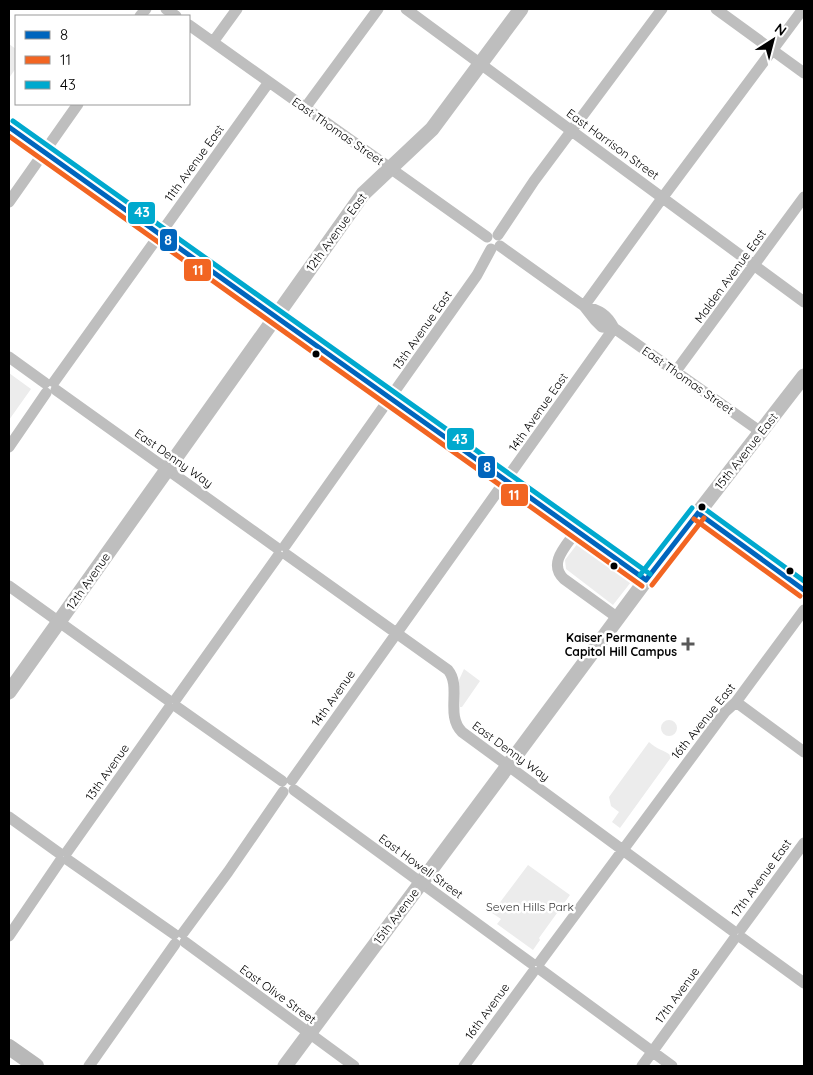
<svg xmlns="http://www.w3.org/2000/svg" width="813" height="1075" font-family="Quicksand,sans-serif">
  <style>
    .green { fill: #ececec }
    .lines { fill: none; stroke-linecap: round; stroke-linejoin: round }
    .minor { stroke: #bebebe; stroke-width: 11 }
    .tertiary { stroke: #bebebe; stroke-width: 15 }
    .secondary { stroke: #b8b8b8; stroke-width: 16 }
    .bus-1-casing { stroke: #fff; stroke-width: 9 }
    .bus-2-casing { stroke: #fff; stroke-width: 9 }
    .bus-3-casing { stroke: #fff; stroke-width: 9 }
    .bus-1 { stroke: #0065bd; stroke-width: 5 }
    .bus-2 { stroke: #f26522; stroke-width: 5 }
    .bus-3 { stroke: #00a9ce; stroke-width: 5 }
    .bus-dot { fill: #000; stroke: #fff; stroke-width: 2 }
    .poi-dot { fill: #595959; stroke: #fff; stroke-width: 2 }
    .labels { text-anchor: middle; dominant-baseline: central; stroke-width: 5; stroke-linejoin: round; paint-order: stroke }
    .street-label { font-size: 12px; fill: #000; stroke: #fff }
    .poi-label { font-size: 12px; font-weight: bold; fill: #000; stroke: #fff; text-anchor: end }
    .park-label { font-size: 12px; fill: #333; stroke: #fff }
    .line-badge { stroke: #fff; stroke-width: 2 }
    .badge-label { font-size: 14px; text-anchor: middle; font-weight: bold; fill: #fff }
  </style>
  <rect width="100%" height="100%" fill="#fff"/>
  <path class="green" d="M9,44l7,5v19l-7,10z
    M9,373l22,16 -22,31z
    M578,543l53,39 -18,23 -47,-36 -1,-9z
    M464,669l16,12 -18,26h-2l-1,-27z
    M661 728a8 8 0 1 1 16 0a8 8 0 1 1-16 0Z
    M649,742c7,7 15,8 23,14l-52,72 -8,-6 7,-10 -8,-6 -2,-9z
    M528,865l42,30 -31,43 1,2 -7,10 -36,-26 4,-5 -9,-6z"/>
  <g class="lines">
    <path class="minor" d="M166,9l10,7
      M406,9l398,293
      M716,9l88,64
      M140,16l6,-7
      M189,25l298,212
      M213,42l24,-33
      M305,108l73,-99
      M9,202l69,-98
      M498,235l36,-54 128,-172
      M500,246l84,60 11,14 7,7 12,1
      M584,306l79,-109 140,-188
      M584,306c15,4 23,8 30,22l147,104
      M9,357l36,26
      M676,371l128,-174
      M54,382l215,-300
      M56,390l221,158
      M9,447l37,-54
      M577,530c-10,15 -30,33 -13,49l54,39
      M285,546l192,-271 14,-26
      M287,555l161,115c14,17 -3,45 14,62l271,199
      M9,586l159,114
      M176,699l102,-143
      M736,702l68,50
      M177,707l105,74
      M292,780l322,-452
      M294,790l237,173
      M9,817l50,36
      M67,852l102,-144
      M68,860l106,74
      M741,929l63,-86
      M183,933l45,-61 55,-80
      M9,936l51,-75
      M742,938l62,45
      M185,942l169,124
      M540,962l185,-250 11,-10 68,-92
      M541,970l131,96
      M89,1066l86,-122
      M464,1066l69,-94
      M642,1066l92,-127"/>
    <path class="tertiary" d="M9,127l637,453
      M698,513l106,77
      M9,692l354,-498 69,-65 89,-120
      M285,1066l361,-486 158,-204"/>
    <path class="secondary" d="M9,1047l27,19"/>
    <defs>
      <path id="bus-1" d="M9,127l637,453
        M698,513l106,77
        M646,580l52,-67"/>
      <path id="bus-2" d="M9,136l633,450
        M694,519l106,77
        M652,585l52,-67"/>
      <path id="bus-3" d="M13,121l637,453
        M702,507l102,74
        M640,575l52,-67"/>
    </defs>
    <use href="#bus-1" class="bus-1-casing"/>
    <use href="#bus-2" class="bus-2-casing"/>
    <use href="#bus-3" class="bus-3-casing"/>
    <use href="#bus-1" class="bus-1"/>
    <use href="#bus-2" class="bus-2"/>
    <use href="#bus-3" class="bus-3"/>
  </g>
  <g class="bus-dot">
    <circle cx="316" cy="354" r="4.5"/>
    <circle cx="702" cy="507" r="4.5"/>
    <circle cx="614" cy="566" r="4.5"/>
    <circle cx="790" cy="571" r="4.5"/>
  </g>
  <path class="poi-dot" d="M685.5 636.5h5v5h5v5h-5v5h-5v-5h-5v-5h5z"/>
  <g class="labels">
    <g class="street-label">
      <text transform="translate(338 131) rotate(35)">East Thomas Street</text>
      <text transform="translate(613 144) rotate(36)">East Harrison Street</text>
      <text transform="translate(194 163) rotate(-54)">11th Avenue East</text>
      <text transform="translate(336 232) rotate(-54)">12th Avenue East</text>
      <text transform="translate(730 276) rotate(-54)">Malden Avenue East</text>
      <text transform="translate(422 330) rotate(-55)">13th Avenue East</text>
      <text transform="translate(688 380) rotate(35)">East Thomas Street</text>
      <text transform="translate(538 412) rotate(-55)">14th Avenue East</text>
      <text transform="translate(746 451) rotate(-52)">15th Avenue East</text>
      <text transform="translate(174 458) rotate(35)">East Denny Way</text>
      <text transform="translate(88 581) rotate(-55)">12th Avenue</text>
      <text transform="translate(333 698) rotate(-55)">14th Avenue</text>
      <text transform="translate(703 721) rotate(-51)">16th Avenue East</text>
      <text transform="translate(511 751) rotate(36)">East Denny Way</text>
      <text transform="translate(107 772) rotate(-55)">13th Avenue</text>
      <text transform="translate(421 866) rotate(36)">East Howell Street</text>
      <text transform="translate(761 878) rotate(-54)">17th Avenue East</text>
      <text transform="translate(396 916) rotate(-53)">15th Avenue</text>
      <text transform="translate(278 994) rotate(36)">East Olive Street</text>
      <text transform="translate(677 995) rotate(-54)">17th Avenue</text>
      <text transform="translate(487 1011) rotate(-54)">16th Avenue</text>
    </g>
    <g class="poi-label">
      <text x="677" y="637">Kaiser Permanente<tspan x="677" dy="14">Capitol Hill Campus</tspan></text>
    </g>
    <g class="park-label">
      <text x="530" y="906">Seven Hills Park</text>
    </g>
  </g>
  <g class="line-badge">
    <rect x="127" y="201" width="29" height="24" rx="5" fill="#00a9ce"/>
    <rect x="159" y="228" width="19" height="24" rx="5" fill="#0065bd"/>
    <rect x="183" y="258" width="29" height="24" rx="5" fill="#f26522"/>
    <rect x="446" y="427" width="29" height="24" rx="5" fill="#00a9ce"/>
    <rect x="477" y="455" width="19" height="24" rx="5" fill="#0065bd"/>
    <rect x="500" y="483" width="29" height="24" rx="5" fill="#f26522"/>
  </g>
  <g class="badge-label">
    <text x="142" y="217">43</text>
    <text x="168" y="245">8</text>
    <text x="198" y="275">11</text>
    <text x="460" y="444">43</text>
    <text x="487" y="472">8</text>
    <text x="514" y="500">11</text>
  </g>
  <rect width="813" height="1075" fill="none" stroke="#000000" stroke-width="20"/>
  <rect x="15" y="15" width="175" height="90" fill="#ffffff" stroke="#999999"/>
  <rect x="25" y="31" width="25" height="8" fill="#0065bd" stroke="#999999"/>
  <text x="60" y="40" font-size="15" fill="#000000">8</text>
  <rect x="25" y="56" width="25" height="8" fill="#f26522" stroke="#999999"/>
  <text x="60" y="65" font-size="15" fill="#000000">11</text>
  <rect x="25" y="81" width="25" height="8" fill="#00a9ce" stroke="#999999"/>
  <text x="60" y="90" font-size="15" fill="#000000">43</text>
  <g transform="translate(773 40) rotate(36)" stroke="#ffffff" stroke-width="4" paint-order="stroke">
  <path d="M0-4L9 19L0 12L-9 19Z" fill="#000000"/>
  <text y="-8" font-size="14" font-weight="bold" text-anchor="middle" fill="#000000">N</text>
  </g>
</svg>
